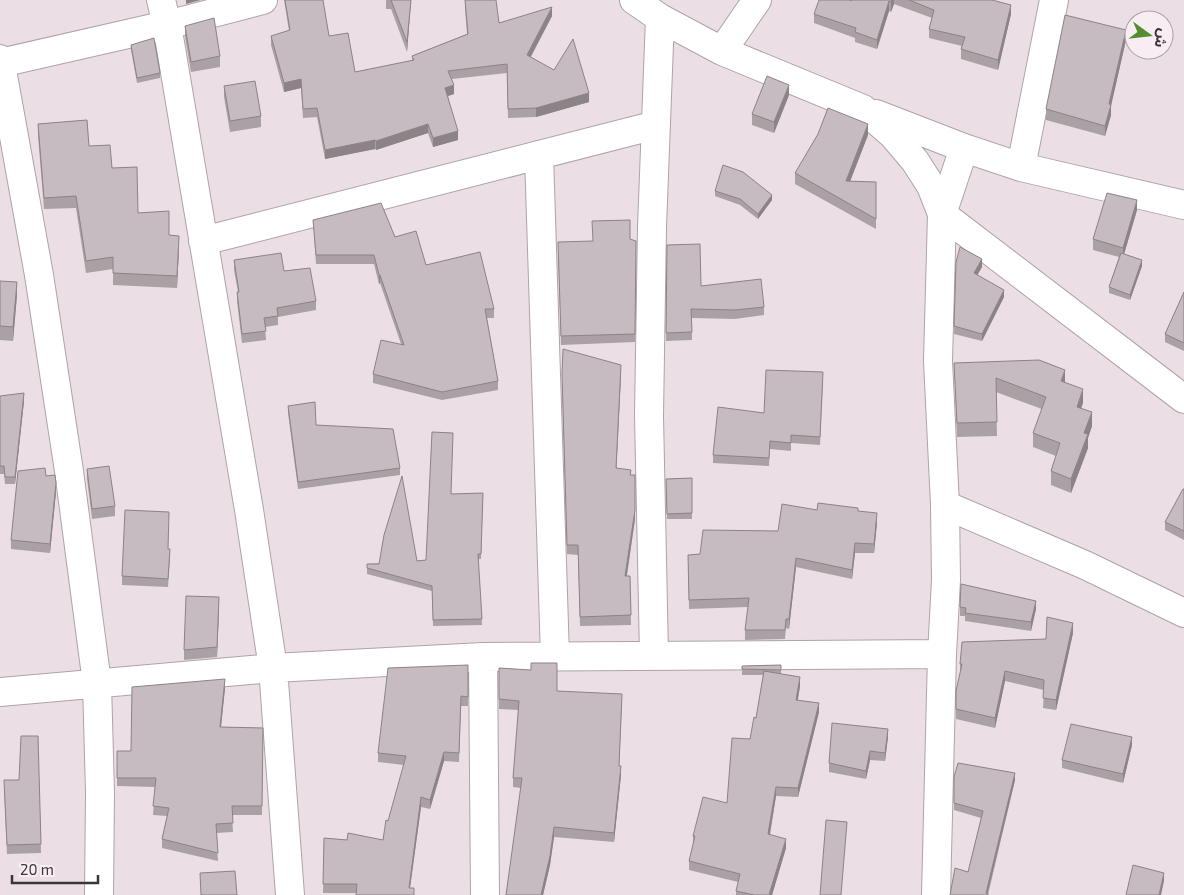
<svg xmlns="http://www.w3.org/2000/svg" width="1184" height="895" font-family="'Exo 2','Noto Sans Arabic',sans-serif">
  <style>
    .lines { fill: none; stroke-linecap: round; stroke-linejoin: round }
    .minor-casing { stroke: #aea3a8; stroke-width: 30 }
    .minor { stroke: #fff; stroke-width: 28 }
    .wall { fill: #aaa1a5 }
    .shaded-wall { fill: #8b8386 }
    .building { fill: #c6bbc0; stroke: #8b8386 }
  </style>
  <rect width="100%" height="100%" fill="#ebdfe5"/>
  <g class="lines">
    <defs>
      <path id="minor" d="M161,0l6,25 82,485 24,158 17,227
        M634,0l26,18 62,33 141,58 30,26 22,26 16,25 11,28 -4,147 7,144 1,75 -4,74 -6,241
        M722,51l35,-51
        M0,59l39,216 30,196 28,212 3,109 -1,103
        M0,63l167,-38 96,-25
        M876,114l88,34 57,19 163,38
        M964,148l-22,66 242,185
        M539,155l16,502
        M1021,167l33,-167
        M203,241l453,-116
        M945,505l140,60 99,48
        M654,655l-5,-239 3,-189 8,-209
        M483,657l2,238
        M0,692l273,-24 210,-11 459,-3"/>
    </defs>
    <use href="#minor" class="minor-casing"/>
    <use href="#minor" class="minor"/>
  </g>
  <path class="wall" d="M284,0h39l6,36 26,36 57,-11v-5l55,-22 -2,-25v-9l34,23 53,-7 -21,41 58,45 -53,15 -28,1 -1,-45 -55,6 2,15 -6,2 10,44 -25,7 -5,-14 -52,17 -1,-1 -50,10 -8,-42 -14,1 -2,-30 -17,4 -13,-47v-9l18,-5z
    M386,0h25l-4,52 -16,-43h-5z
    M852,0h140l19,14 -13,56 -37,-11v-10l1,-3 -33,-8v-9l3,-11 -38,-14 -3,8 -2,-1 -12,38 -22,-7v-4l-41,-15v-9l37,-13z
    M185,26l35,30v11l-29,5 -6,-35z
    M1126,40l-15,65v10l-6,21 -59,-16v-11z
    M131,45l29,28v5l-23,5 -6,-33z
    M224,86l37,30v11l-31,5 -6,-35z
    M789,95l-15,38 -22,-8v-11z
    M38,124l51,22 23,22 26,45 31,22 10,12 -2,41 -64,-3v-16l-27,4 -10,-65 -32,1 -6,-73z
    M868,135l-18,46 26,1v47l-81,-45v-11z
    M715,191l57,9 -14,19 -18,-14 -25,-9z
    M1137,210l-13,44 18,12 -12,34 -21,-7v-6l10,-30 -26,-7v-11z
    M313,220l82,17 31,28 68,44v9h-7l11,63v9l-56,10 -69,-17v-9l28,-30 -21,-61 -1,1 -5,-20h-58z
    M636,241l-1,101 -74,3 -3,-94z
    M667,245l34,41 63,21v8l-29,4 -43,-1v22l-26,1z
    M234,260l50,11 32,30v9l-38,7v8l-13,2 1,13 -24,3 -5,-42v-9h1l-4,-22z
    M956,262l26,5 -5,8 27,22 -22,44 -28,-7z
    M0,281l17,14 -4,46 -13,-1z
    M1184,292v59l-19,-9v-8z
    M954,363l111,20 18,20 -2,5 11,18 -4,12v10l-17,45 -20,-8v-14l5,-15 -23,-9v-14l9,-24 -46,-17 1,44 -40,1z
    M621,374l-5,94 15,7 4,44 -8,57h3l1,49 -51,1 -2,-71 -11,-1 -5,-171z
    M823,380l-3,65 -29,-2v8l-21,-2 -1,17 -56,-3v-8l51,-42z
    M0,396l24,5 -9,83h-10l-1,-10h-4z
    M288,406l28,19 84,43v7l-102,14 -10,-76z
    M87,469l28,37v10l-23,3 -5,-40z
    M46,476l10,16 -6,61 -39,-4v-9z
    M692,478v41h-25l-1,-40z
    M1184,489v51l-19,-10v-8z
    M483,493l-2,66h-3l4,66 -49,1 -1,-35 -65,-17v-10l59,-4 25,-66z
    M817,510l41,1 19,12 -3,30h-19l-3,26 -56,-12 -7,62 -3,-1 -1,11 -40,1v-10l3,-23 -59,2 -1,-45 12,-10 78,-23z
    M168,549l2,9 -2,29 -46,-2v-9z
    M960,607l76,2 -5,22 -66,-10v-5h-5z
    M219,608l-2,49 -33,3v-10z
    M1073,633l-17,77 -13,-2 1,-18 -39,-9 -10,47 -39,-9v-28l4,-17v-10l86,-25z
    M468,665v41h-7l-2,56 -15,-1 -14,48 -9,-2 -11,81 -54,5h-33l1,-55 23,2h36l21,-75 -26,-3v-9z
    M781,665v9l19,12 -2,14 21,12 -21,85 -22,-1 -6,39 16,13 -14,47h-36v-4l2,-9 -49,-12v-9l4,-16v-9l34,-33 23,-64 6,-21 7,-43h-21v-9z
    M499,668l58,23 65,12 -3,63 2,9 -7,67 -60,-5 -4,28 -7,30h-37l15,-107 -8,-1v-9l6,-68 -20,-1z
    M225,688l-4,39 42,1 -1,87h-30l1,17 -17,1 2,28 -56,-13v-9l5,-23 -14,-1 2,-28 -38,-1v-35h14z
    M38,736l3,117 -34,1 -3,-65 15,-9z
    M888,737l-3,24 -15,-1 -4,19 -37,-7v-9z
    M1132,745l-9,38 -61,-15v-8z
    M954,777l61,3 -27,115 -20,-23 13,-54 -27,-8z"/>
  <path class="shaded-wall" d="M186,0h15l-15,4z
    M411,0l-4,52v-10z
    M892,0h2v4l-3,8v-10z
    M889,1v10l-12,38v-9z
    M1011,5v9l-13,56v-10z
    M552,7v9l-25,47v-8z
    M1126,30v10l-15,66v-1v10l-6,21v-10l4,-22z
    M301,79v9l-17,4v-9z
    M454,85v9l-9,3v-9z
    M789,85v10l-15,38v-11z
    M589,93v9l-53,15v-9z
    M428,124v9l-52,17v-9z
    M868,124v11l-22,57v-11z
    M458,131v9l-25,7v-9z
    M375,140v9l-50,10v-9z
    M772,195v5l-14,19v-5z
    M1137,200v10l-14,48v-10z
    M179,236v11l-2,41v-12z
    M982,259v8l-8,14v-8z
    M1142,260v6l-12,34v-5z
    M379,275h1v8l-1,1z
    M17,282v13l-4,46v-14z
    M1004,290v7l-22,44v-7z
    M621,365v9l-5,104v-10z
    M1065,370v14l-4,-3z
    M1083,389v14l-6,18v-14z
    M24,393v8l-9,83v-7z
    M1092,412v14l-4,12v10l-17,45v-14l13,-46z
    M56,483v9l-6,61v-9z
    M635,510v9l-10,67v-10z
    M877,513v10l-3,30v-9z
    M855,543v10l-3,26v-9z
    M796,558v9l-7,62v-10z
    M219,597v11l-2,49v-10z
    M1036,601v8l-5,22v-9z
    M1073,623v10l-17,77v-10z
    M1005,671v10l-10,47v-10z
    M800,677v9l-4,23v-9z
    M225,679v9l-5,48v-9z
    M819,703v9l-21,85v-9z
    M888,729v8l-3,24v-8z
    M1132,737v8l-9,38v-9z
    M870,751v9l-4,19v-8z
    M444,752v9l-14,48v-9z
    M621,766v9l-7,67v-9z
    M1015,773v7l-28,115 -1,-2z
    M776,787v9l-8,48v-10z
    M421,797v10l-12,88v-7z
    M554,827v10l-4,28 -7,30h-2z
    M786,839v9l-14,47h-3z
    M1164,873v8l-3,14h-2z"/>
  <path class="building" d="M285,0h38l6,36 19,-3 7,39 59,-12 -2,-4 56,-22 -3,-34h31l3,23 53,-16 -25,48 27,15 19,-31 16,54 -53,15 -28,1 -1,-45 -59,7 6,14 -9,3 13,43 -25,7 -5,-14 -52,17 -1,-1 -50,10 -8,-42 -14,1 -2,-30 -17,4 -13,-47 19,-6z
    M391,0h20l-4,42z
    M819,0h30l2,1 1,-1h40l-1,2 -2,-1 -12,39 -22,-8 1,-4 -42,-14z
    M909,0h83l19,5 -13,55 -37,-11 4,-12 -36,-8 5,-19z
    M1065,15l61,15 -17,74 2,1 -6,21 -59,-17z
    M214,18l6,38 -29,6 -6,-36z
    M154,38l6,35 -23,5 -6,-33z
    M767,76l22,9 -15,37 -22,-8z
    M255,81l6,35 -31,5 -6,-35z
    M828,108l40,16 -22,57 30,1v37l-81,-46 23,-39z
    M87,120l2,26 21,-1 2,23 25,-1 1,46 31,-2v24l10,1 -2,40 -64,-3v-16l-27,4 -10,-65 -32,2 -6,-74z
    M723,165l20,7 29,23 -14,19 -18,-15 -25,-8z
    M1107,193l30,7 -14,48 -30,-9z
    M381,203l14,34 21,-6 10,34 54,-13 14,57h-9l13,72 -56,11 -69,-18 8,-34 23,5 -24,-70h-1l-5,-20h-58l-3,-35z
    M630,220v19l6,2 -1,93 -74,2 -3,-94 35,-1 -1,-20z
    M700,244l1,42 60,-7 3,28 -29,3 -44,-1 1,23 -26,1 1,-88z
    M960,247l22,12 -8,14 30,17 -22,44 -28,-8 2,-64z
    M281,253l3,18 26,-3 6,33 -39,7 1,8 -14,2 2,13 -24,3 -5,-42h2l-5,-32z
    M1121,253l21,7 -12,35 -21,-8z
    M0,281l17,1 -4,45 -13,-1z
    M1184,292v51l-19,-9z
    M563,349l58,16 -5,103 15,2 -1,5h5v35l-10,66h5l1,39 -51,2 -2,-72h-11l-5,-171z
    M1039,360l26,10 -4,11 22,8 -6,18 15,5 -8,21 4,1 -17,45 -20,-8 9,-28 -27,-10 13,-36 -50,-19 1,44 -40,1 -3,-60z
    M766,370l57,2 -3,65 -29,-2v8l-21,-2 -1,17 -56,-3 5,-48 46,6z
    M24,393l-9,84h-10l-1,-11h-4v-70z
    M315,402l1,23 77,4 7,39 -102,14 -10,-76z
    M432,432l21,1 -2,61 32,-1 -2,61h-3l4,65 -49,1 -1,-34 -65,-18v-4h12l5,-29 18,-59 15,85 9,-1z
    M109,466l6,40 -23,3 -5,-40z
    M45,468l1,8 9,-1 1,8 -6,61 -39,-4 7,-69z
    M692,478v35l-25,1 -1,-35z
    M1183,489h1v42l-19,-9z
    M818,503l40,5v3l19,2 -3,31 -19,-1 -3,27 -56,-12 -7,61h-3l-1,11h-40l4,-32 -60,2 -1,-45 12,-1 3,-24 75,1 4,-27 35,6z
    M125,510l44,2 -1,37h2l-2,30 -46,-3z
    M961,584l75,17 -5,21 -66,-9 1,-5 -6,-1z
    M186,596l33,1 -2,50 -33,3z
    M1047,617l26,6 -17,77 -13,-2 1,-18 -39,-9 -10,47 -39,-9v-18l6,-27h-2l2,-22 84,-3z
    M531,663h26v28l65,3 -3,72h2l-7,67 -60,-6 -4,29 -9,39h-35l16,-117h-9l6,-77 -20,-2v-31l32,2z
    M468,665v32l-7,-1 -2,57 -15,-1 -14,48 -9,-3 -12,91h5v7h-58l1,-11h-34l1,-46 23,2 1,-7 35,7 3,-20 2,1 18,-65 -28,-3 10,-85z
    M781,665v5l-39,-1v-3z
    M764,671l36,6 -4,23 23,3 -21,85 -22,-1 -8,47 18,5 -17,56h-15l-18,-4 4,-17 -51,-13 6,-25h-2l10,-39 24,6 5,-65 18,1 4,-22 2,1z
    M225,679l-5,48 43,1 -1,78h-30l1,17 -17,1 2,29 -56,-14 7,-31 -16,-2 3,-28h-39v-27h14l1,-64z
    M832,723l56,6 -3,24 -15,-2 -4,20 -37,-8z
    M1071,724l61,13 -9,37 -61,-14z
    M21,736h17l3,108 -34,1 -3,-65h15z
    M958,763l57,10 -29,120 2,1v1h-38l5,-27 13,4 15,-61 -29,-8v-26z
    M826,820l21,2 -6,73h-21z
    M1133,865l31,8 -5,22h-33z
    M235,871l2,24h-36l-1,-22z"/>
  <g transform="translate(1149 35) rotate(105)"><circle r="24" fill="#f8edf2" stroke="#aca4a8"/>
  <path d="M0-4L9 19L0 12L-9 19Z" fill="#528e2d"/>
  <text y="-8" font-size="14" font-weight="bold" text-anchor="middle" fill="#3a3638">ش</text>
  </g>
  <path d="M12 875v8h86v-8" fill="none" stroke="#3a3638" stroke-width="2.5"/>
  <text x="20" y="875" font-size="15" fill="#3a3638" stroke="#f8edf2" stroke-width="4" paint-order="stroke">20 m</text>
</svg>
